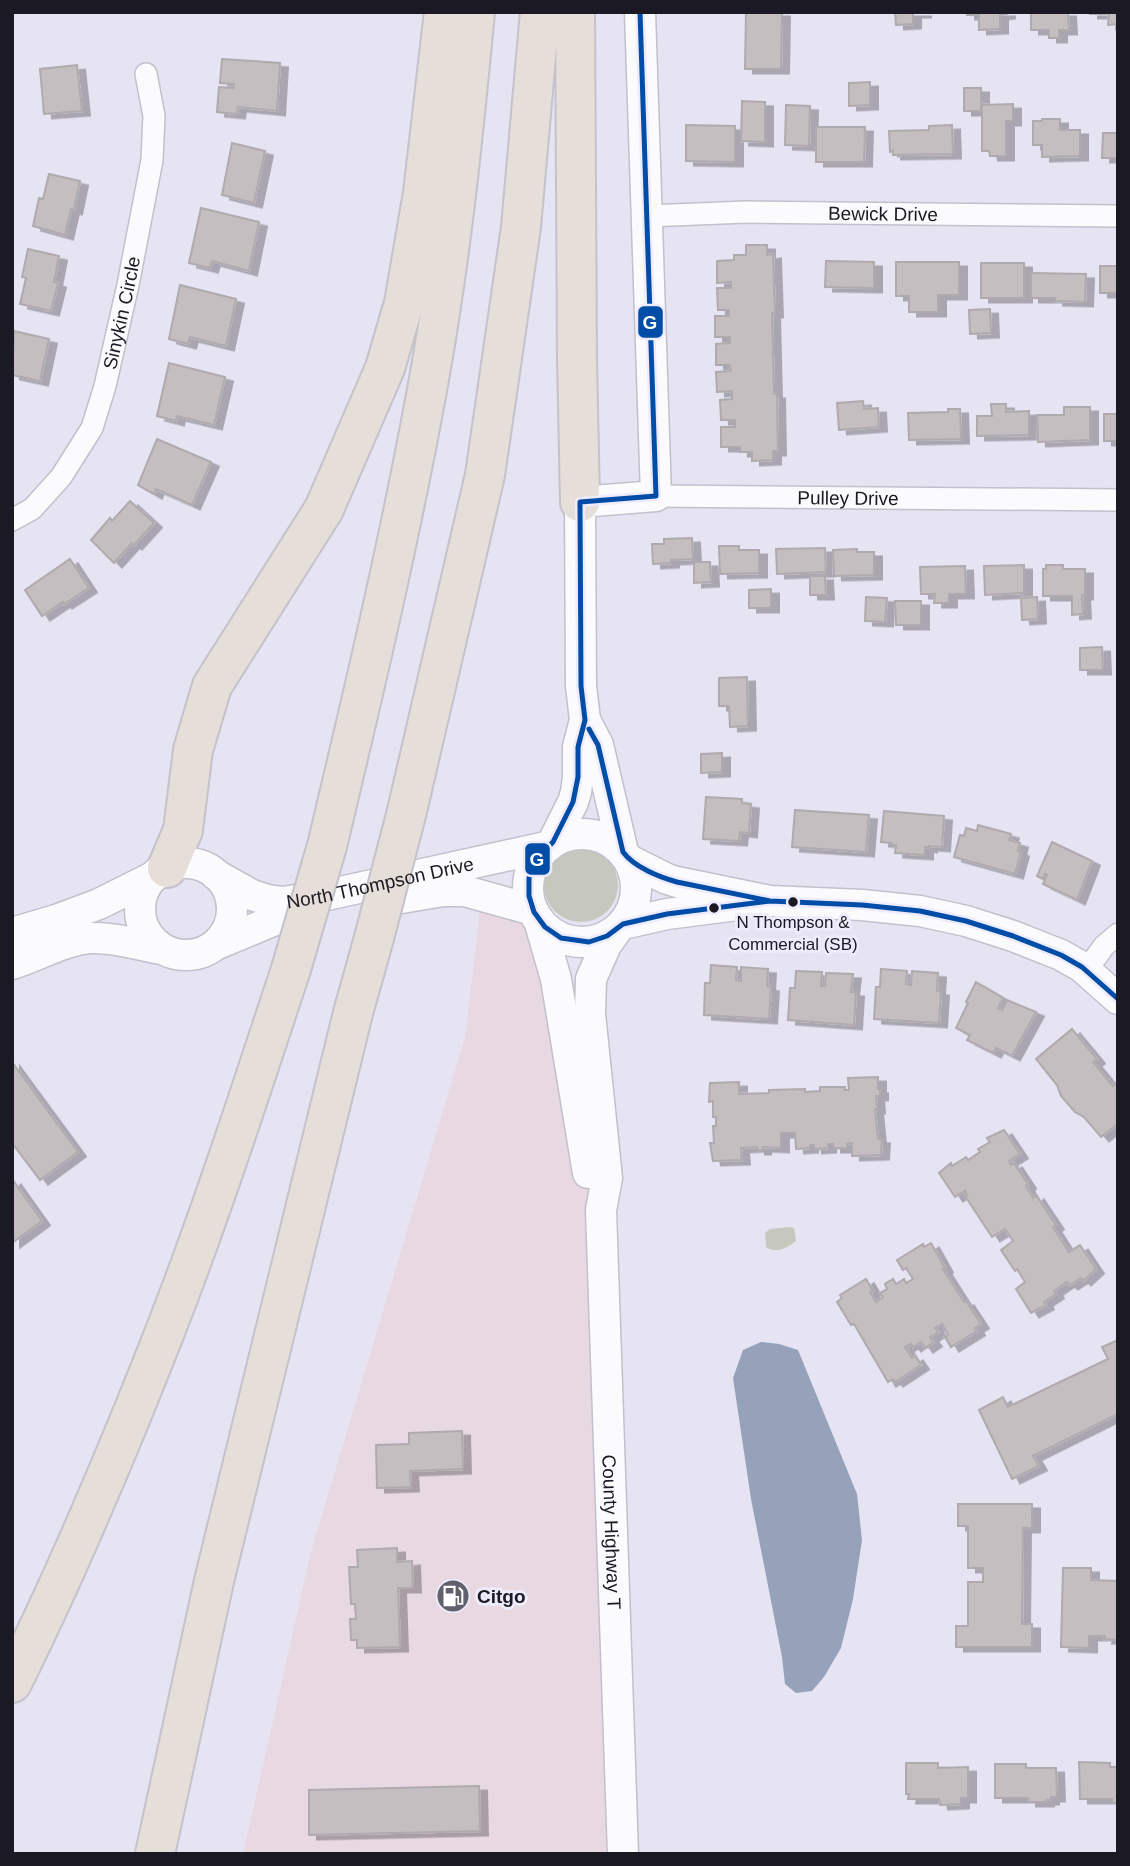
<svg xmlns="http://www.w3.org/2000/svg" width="1130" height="1866" font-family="Helvetica,sans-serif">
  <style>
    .commercial { fill: #e8d8e1 }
    .green { fill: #c7c8bd }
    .water { fill: #95a2ba }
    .building { fill: #c4bec0; stroke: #afaaad; stroke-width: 2; filter: url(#shadow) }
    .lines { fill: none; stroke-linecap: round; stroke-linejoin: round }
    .street-casing { stroke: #c2c0cc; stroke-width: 24 }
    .secondary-casing { stroke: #c2c0cc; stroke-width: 33 }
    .highway-casing { stroke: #c4c2cb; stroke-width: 42 }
    .street { stroke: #fbfbfd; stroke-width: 21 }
    .secondary { stroke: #fbfbfd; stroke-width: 30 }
    .highway { stroke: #e6ded8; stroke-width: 38 }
    .highway-bridge-casing { stroke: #c4c2cb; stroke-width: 42; stroke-linecap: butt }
    .highway-bridge { stroke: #e6ded8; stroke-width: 38 }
    .bus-1-casing { stroke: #eeebfd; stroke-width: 10 }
    .bus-1 { stroke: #004da8; stroke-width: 5 }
    .bus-dot { fill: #1b1923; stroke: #eeebfd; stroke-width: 2.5 }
    .labels { text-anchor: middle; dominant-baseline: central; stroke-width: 6; stroke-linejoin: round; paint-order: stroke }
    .bus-label { font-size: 17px; fill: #1b1923; stroke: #eeebfd }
    .street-label { font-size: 19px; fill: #1b1923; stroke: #eeebfd }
    .poi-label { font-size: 19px; font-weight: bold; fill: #1b1923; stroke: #eeebfd; text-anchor: start }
    .line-badge { stroke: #eeebfd; stroke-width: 2.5 }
    .badge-label { font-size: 19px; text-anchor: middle; font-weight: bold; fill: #fff }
  </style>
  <defs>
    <filter id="shadow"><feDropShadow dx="8" dy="4.5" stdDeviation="0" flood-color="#0004"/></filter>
  </defs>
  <rect width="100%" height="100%" fill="#e6e3f3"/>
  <path class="commercial" d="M482,895l51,15 68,300 22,644h-380l68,-302 154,-515z"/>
  <path class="green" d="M544 885a37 37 0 1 1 74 0a37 37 0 1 1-74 0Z
    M790,1227l4,1 2,13c-9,7 -19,13 -30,6l-1,-14 5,-4z"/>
  <path class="water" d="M761,1342l18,2 19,6 59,144 5,46 -9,59 -12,49 -17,29 -12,14 -16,2 -11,-9 -3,-27 -31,-158 -18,-121 10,-28z"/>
  <path class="building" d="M746,12h36l-1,57h-36z
    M895,12h28v1h-10v11l-17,1z
    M967,12h40v2l-7,1v14l-21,1v-15h-12z
    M1031,12h37l1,18h-10v8h-10v-8h-18z
    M1090,12h28v12l-10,1 1,-11h-19z
    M222,59l58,4 -3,48 -39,-4 -1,7 -20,-2 2,-25 14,1 1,-4 -14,-1z
    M77,65l5,46 -38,3 -4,-45z
    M870,82v23l-21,1v-23z
    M964,88h17v23h-17z
    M742,101l23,1v40l-24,-1z
    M1013,104v17h-7v35h-16l-1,-5h-7v-46z
    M786,105l24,1 -1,40 -24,-1z
    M1042,119h18v11h20v26l-38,1v-12h-9v-24h9z
    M686,125l49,1v36l-49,-1z
    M952,125l1,29 -60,1v-4l-3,1 -1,-21 40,-1v-4z
    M816,127h49l-1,35h-48z
    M1103,133h15v25h-16z
    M232,143l33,8 -11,52 -32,-8z
    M49,174l31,7 -6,29 -3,-1 -6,26 -32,-9 6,-28 4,1z
    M201,208l58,14 -10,49 -37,-10 -2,7 -21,-5z
    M746,245h21v10l6,-1 2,59h-3l2,81h3l1,57h-5v9l-21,1v-9h-12v-5h-19v-20h14v-7h-14l-1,-20 12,-1v-8l-15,1 -1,-20 15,-1 -1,-6h-14v-21l14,-1v-6h-15v-21h14v-6h-11l-1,-22h14v-6l-14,1v-22l17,-1v-5h12z
    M28,249l31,7 -5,26 4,1 -7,28 -31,-7 6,-26 -4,-1z
    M826,261l48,1v26l-49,-1z
    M896,262h63v33h-21v17h-29v-16h-13z
    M981,263h43v35h-43z
    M1100,266h18v27h-18z
    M1031,273l55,1 -1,28 -30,-1v-3h-24z
    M180,285l56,14 -10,47 -36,-9 -2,7 -19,-5z
    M990,309l1,24 -21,1 -1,-24z
    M14,331l35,8 -9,42 -28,-6z
    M169,363l56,14 -11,48 -37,-9 -1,5 -19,-5z
    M863,401l1,8 14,-1 1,19 -40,3 -2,-27z
    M991,404h15v8l23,-1v24l-52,1v-20h15z
    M1064,407h26v33l-52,2 -1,-27h27z
    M948,409h12l1,30 -52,1 -1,-27 40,-1z
    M1104,414h14v27h-14z
    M157,439l54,23 -19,43 -36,-16 -2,5 -16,-9z
    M130,501l24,22 -20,22 -2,-2 -18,20 -23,-23 19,-22 2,3z
    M692,538l1,21 -22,1v3l-18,1 -1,-20h12v-5z
    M719,546h20v4h20v23l-39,1z
    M825,548l1,24 -49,2 -1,-25z
    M857,549v3h17v23l-40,1 -1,-26z
    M70,559l19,29 -25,16 -1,-2 -21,14 -17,-26z
    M694,562h16l1,20 -17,1z
    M1024,565v28l-39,2 -1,-29z
    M1046,565h17v4h22v26h-3l1,19 -11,1v-19h-29v-27h3z
    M965,566l1,28h-17v9h-15l1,-9h-14l-1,-27z
    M810,576h15l1,19h-16z
    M771,589v19h-22v-18z
    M866,597l21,1 -2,24 -20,-1z
    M1037,597l1,22 -16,1 -1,-22z
    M895,601h26v24h-25z
    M1102,647l1,23h-23v-22z
    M747,677l1,49 -18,1 -1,-21h-10v-28z
    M722,753v19l-21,1v-19z
    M706,797l36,2v4l9,1 -2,29 -9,-1 -1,9 -36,-2z
    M795,810l74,5 -3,37 -74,-5z
    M884,811l60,5 -2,31 -13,-1v2l-4,-1v8l-30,-2 1,-8h-4v-2l-11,-1z
    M978,825l33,9 -2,6 11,3 -2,8 3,1 -6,22 -61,-17 6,-22 4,1 2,-8 11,3z
    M1052,842l40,19 -15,39 -34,-16 4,-9 -2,-1 -2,5 -6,-3z
    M711,965l26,2 -1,13 5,1v-14l27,2 -1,17 4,1 -2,32 -65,-4 1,-32h5z
    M881,969l26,2 -1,13 5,1 1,-14 26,2 -1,18h4l-2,32 -65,-4 2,-32h4z
    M796,971l26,1 -1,14h4l1,-13 27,1 -2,18h5l-2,33 -66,-5 2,-32h5z
    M976,982l27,16 -5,10 4,2 5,-10 29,12 -24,44 -16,-8 -3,5 -26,-13 3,-5 -14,-7 12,-25 -2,-1z
    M1072,1029l25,30 -4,3 20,24 3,-3 2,2v39l-17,13 -17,-20 -9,-5 -14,-16 -4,-11 -21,-26z
    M12,1062l66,90 -38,28 -28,-37z
    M878,1077v12h2v7h-4l1,13h-2l3,30h4l-1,16 -29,1v-13l-5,1v4h-14v-4h-5v4l-14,1v-4h-4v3l-14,1 -1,-16h-14v15l-18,-1v3h-6v-3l-16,1 1,12 -29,1 -3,-18h4l-1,-17h3v-9h-3v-16l-4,1 1,-19 29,-1v12l30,-1v-3l36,-1v3l15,-1v-4h25v3h4l-1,-12z
    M1004,1130l16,24 -11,7 2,4 3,-2 14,21 -2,2 7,12 3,-3 20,30 -3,2 16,25 11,-7 16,24 -13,12 -2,-3 -11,7 -3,-3 -13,9 2,3 -12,8 2,3 -15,8 -15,-24 9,-7 -8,-13 -2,2 -14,-21 12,-9 -8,-12 -13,8 -27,-41 2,-1 -2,-4 -10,6 -16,-24 12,-10 1,3 14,-9 2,3 12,-8 -2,-3 12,-7 -3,-4z
    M13,1180l29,41 -30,22v-62z
    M931,1243l14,25 -2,1 21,33 2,-1 15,23 -6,4 2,3 -26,16 -6,-10 3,-2 -6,-11 -7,4 3,4 -8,5 4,5 -9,6 -4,-6 -8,5 -2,-3 -6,3 7,11 3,-2 6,9 -26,17 -2,-3 -5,3 -34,-58 -3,1 -14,-23 5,-4 -2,-3 26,-16 7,12 -3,1 6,10 7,-5 -3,-4 7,-4 -2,-5 8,-5 3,5 8,-5 2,4 7,-4 -7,-11 -3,2 -6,-10 26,-16 1,3z
    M1118,1340v74l-85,42 6,10 -27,13 -33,-69 24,-13 5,10 100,-48 -6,-12z
    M462,1431l1,38 -53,2 1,16 -34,1 -1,-43 33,-1v-11z
    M958,1504h74v24h-9l-1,96h10v23h-76v-21h12v-44h15v-14h-15v-42h-10z
    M397,1548v14l15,-1 1,27h-15l2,59 -43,1v-8h-6l-1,-21h6l-1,-15h-4l-2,-37h9l-1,-17z
    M1063,1568h28v12l27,1v59l-14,-1 1,-3h-16v12l-28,-1z
    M1079,1762l31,1v4h8v36h-6v-4h-32z
    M906,1763h32v5l30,-1v31h-7v6l-21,1 -1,-6h-31l1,-5h-3z
    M995,1764h31v4h30l1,29h-6v3h-4l-1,2h-18v-4h-33z
    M479,1786l1,45 -171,4v-45z"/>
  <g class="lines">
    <defs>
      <g id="street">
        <path id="s1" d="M647,216l99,-4 372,4"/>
        <path id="s2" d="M656,496l462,4"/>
        <path id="s3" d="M12,520l20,-11 29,-32 31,-49 13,-42 23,-101 24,-125 2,-44 -8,-42"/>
        <path d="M1086,971l18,-25 14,-12"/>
      </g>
      <g id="secondary">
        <path d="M585,720l13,25 25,107"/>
        <circle cx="582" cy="888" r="54"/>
        <path d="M553,842l20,-40 3,-10 2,-15v-30l7,-27 -4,-34 -1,-184 76,-6 -16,-484"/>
        <path d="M629,860l38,19 10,3 93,19 92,4 58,6 46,10 47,15 48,19 21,12 36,32"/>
        <circle cx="186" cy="909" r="46"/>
        <path id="s4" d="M216,875l36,20 16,5 15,2 39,-6 224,-49"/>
        <path d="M384,901l59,-10h22l68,19"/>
        <path d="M539,920l17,59 32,194"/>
        <path d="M623,924l44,-10 78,-10"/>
        <path id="s5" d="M616,931l-10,14 -15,34 -1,35 17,164 -6,32 22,644"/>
        <path d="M12,933l44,-13 43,-16 56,-28"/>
        <path d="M215,945l60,-25 36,-6"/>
        <path d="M12,964c26,-8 52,-24 79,-26 23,-1 48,7 71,11"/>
      </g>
      <path id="highway" d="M575,12l2,347 3,143
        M407,811l78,-336 36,-248 19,-215
        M327,846c36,-151 72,-303 100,-456 23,-124 36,-251 48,-378
        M167,868l16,-38 10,-80 19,-64 112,-177 61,-141 19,-65 19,-110 21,-181
        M12,1683c57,-115 107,-234 154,-354 46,-118 85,-239 125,-360
        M155,1854l59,-273 139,-568 21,-75"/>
    </defs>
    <use href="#street" class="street-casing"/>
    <use href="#secondary" class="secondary-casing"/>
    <use href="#highway" class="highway-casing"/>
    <use href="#street" class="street"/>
    <use href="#secondary" class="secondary"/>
    <use href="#highway" class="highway"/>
    <defs>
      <path id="highway-bridge" d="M374,938l33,-127
        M291,969l36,-123"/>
    </defs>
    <use href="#highway-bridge" class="highway-bridge-casing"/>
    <use href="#highway-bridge" class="highway-bridge"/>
    <defs>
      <path id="bus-1" d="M640,12l16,484 -76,6 1,184 4,34 -7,27v30l-5,25 -20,40 -18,19 -6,17v18l5,16 11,15 16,11 28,4 18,-6 16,-12 44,-10 103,-13
        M589,729l9,16 25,107c11,15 36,25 54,30l93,19 92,4 58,6 46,10 47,15 48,19 21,12 36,32"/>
    </defs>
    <use href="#bus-1" class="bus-1-casing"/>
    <use href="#bus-1" class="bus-1"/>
  </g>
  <defs>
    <symbol id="fuel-disc" viewBox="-11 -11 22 22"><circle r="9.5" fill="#62606c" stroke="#eeebfd"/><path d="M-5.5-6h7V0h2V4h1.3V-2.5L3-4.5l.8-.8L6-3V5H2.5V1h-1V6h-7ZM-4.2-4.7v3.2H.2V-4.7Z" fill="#fff"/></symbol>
  </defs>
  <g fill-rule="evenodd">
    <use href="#fuel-disc" x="434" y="1577" width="38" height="38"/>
  </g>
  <g class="bus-dot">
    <circle cx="793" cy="902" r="6"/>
    <circle cx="714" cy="908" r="6"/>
  </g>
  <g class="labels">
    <g class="bus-label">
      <text x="793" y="922">N Thompson &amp;<tspan x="793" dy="22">Commercial (SB)</tspan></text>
    </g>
    <g class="street-label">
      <text stroke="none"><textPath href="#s1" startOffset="236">Bewick Drive</textPath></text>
      <text stroke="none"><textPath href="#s3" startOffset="243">Sinykin Circle</textPath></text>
      <text stroke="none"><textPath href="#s2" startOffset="192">Pulley Drive</textPath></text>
      <text stroke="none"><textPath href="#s4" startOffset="172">North Thompson Drive</textPath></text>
      <text stroke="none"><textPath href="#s5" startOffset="609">County Highway T</textPath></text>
    </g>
    <g class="poi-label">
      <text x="477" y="1596">Citgo</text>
    </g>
  </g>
  <g class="line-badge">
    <rect x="637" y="305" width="27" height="34" rx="7" fill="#004da8"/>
    <rect x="524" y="842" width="27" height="34" rx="7" fill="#004da8"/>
  </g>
  <g class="badge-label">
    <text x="650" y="329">G</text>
    <text x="537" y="866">G</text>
  </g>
  <rect width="1130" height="1866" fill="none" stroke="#1b1923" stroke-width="28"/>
</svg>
